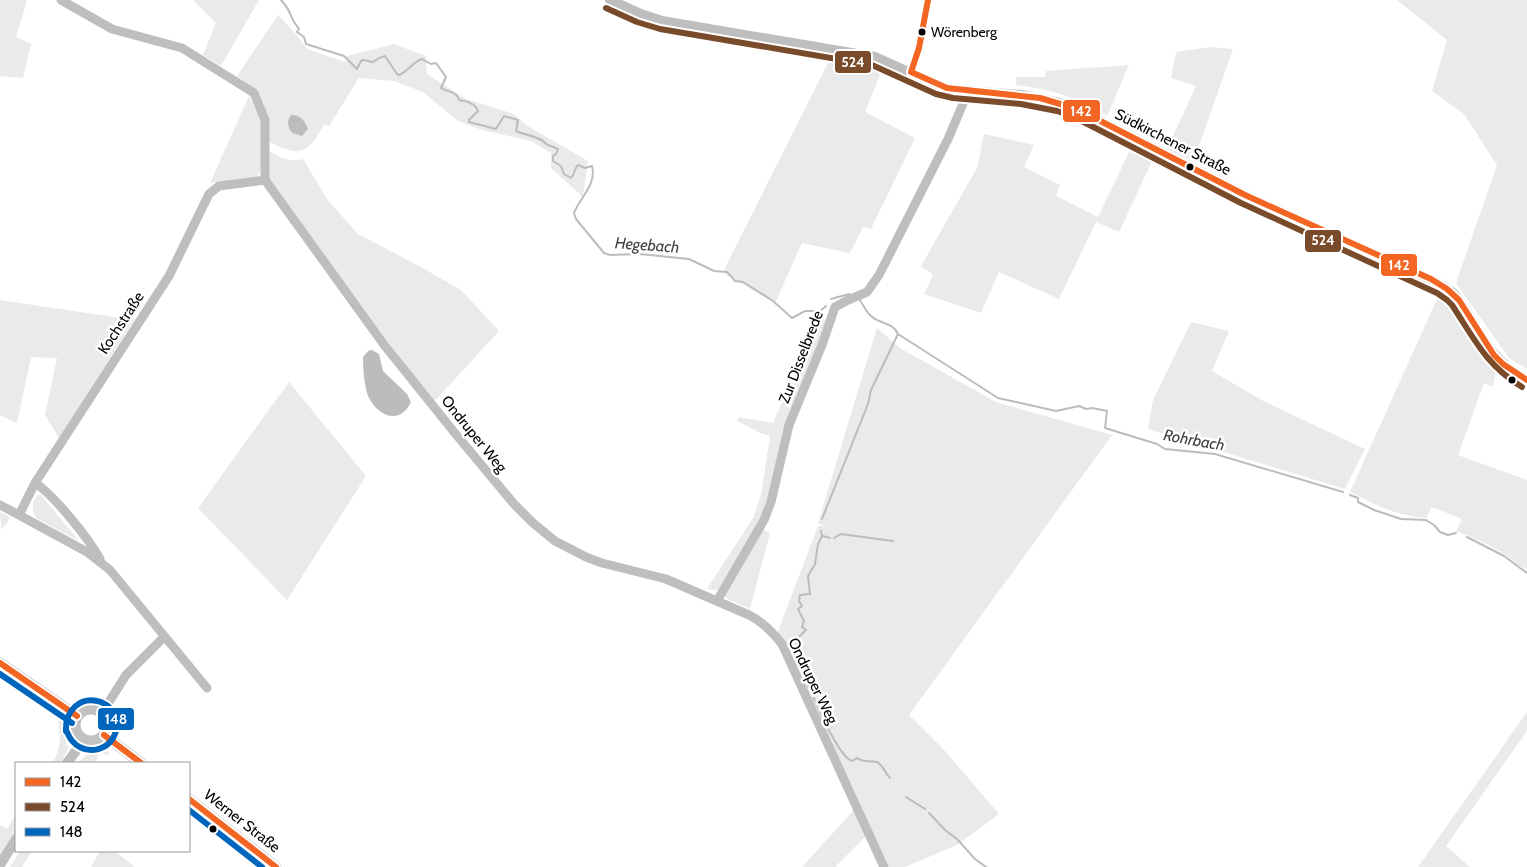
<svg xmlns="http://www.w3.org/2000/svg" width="1527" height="867" font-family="Cabin,sans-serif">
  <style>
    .green { fill: #eaeaea }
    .water { fill: #bcbcbc }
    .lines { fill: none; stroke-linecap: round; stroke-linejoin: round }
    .stream { stroke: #bcbcbc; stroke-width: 2 }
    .minor { stroke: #bebebe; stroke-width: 9 }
    .tertiary { stroke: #bebebe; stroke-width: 10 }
    .secondary { stroke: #c2c2c2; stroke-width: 11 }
    .bus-1-casing { stroke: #fff; stroke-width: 10 }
    .bus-2-casing { stroke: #fff; stroke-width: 10 }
    .bus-3-casing { stroke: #fff; stroke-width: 10 }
    .bus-1 { stroke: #f26522; stroke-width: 6 }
    .bus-2 { stroke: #7a4b2a; stroke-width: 6 }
    .bus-3 { stroke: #0065bd; stroke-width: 6 }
    .bus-dot { fill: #000; stroke: #fff; stroke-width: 2 }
    .labels { text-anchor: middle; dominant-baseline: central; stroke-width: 5; stroke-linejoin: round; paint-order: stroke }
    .bus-label { font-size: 14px; fill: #000; stroke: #fff; text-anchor: start }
    .street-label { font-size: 15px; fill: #000; stroke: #fff }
    .water-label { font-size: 16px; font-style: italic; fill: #414141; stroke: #fff }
    .line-badge { stroke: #fff; stroke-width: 2 }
    .badge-label { font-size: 14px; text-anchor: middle; font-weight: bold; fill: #fff }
  </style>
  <rect width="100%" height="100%" fill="#fff"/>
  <path class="green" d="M0,0h27l-11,37 15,7 -8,34 -23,-2z
    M193,0h66l-38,66 -18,-11 13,-32z
    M1397,0h130v369l-18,-11 -53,-75 41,-118 -33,-51 -32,-23 15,-51z
    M278,15l17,18 12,16 38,13 2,-6 47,-12 32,12 1,18 39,25 48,15 12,11 62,36 -5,36 -32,-29v-15l-20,-12 -49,-11 -24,-9 -35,-29 -29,-11 -35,-3 -30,48 -5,-1c-17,30 -24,32 -55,17l-1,-20 -8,-27 -23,-19z
    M1211,47l22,2 -39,111 -2,1 -25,-12 29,-63 -25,-8 5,-26z
    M831,57l51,13 -17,42 50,26 -44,91 -8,-2 -13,26 -48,-10 -27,60 -52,-31z
    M1129,65l-22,51c-28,-19 -58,-27 -91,-31v-8h29l1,-6z
    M249,96l13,26v47l-6,9 -46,5z
    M984,134l50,11 -10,22 36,18 -4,11 42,21 34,-71 22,11 -35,75 -23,-10 -37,77 -60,-27 -18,41 -57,-19 9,-19 -12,-9 56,-98z
    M268,150c12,7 21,13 35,9l24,40 31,35 63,33 40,23 38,41 -66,72 -164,-224z
    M1442,288l10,7 33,54 12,17 -4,21 -9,-4 -26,72 69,25v90c-8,-4 -13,-9 -20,-14 -15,-10 -34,-19 -51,-25l6,-12 -30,-12 -6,11c-31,-3 -48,-12 -76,-26z
    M0,300l134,20 -75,118 -14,-23 12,-57 -26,-1 -14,66 -17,-8z
    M828,319l-67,200 -43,71 -11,-1 46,-71 8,-23 9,-59 -9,-3 -24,-12 2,-4 34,6 45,-103z
    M1191,322l38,9 -17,40 53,31 100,47 -20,40 -197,-60 5,-29z
    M877,328l23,20 96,54 116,33 -203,280 36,36 54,63 -42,31 -52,22h-16l-18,-36 -36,36h-33l58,-64 -82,-172 40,-105h6l-6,-3z
    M289,382l77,94 -79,124 -89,-92z
    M38,495h3l38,46 -43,-23c-4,-8 -5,-16 2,-23z
    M0,512l10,5 -4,8 -5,4z
    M762,529l8,4 -20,76 -24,-11 -2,-6z
    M0,670c17,11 56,35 64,52 4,7 2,16 2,23l3,2 -8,16h-9c10,-16 8,-25 6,-44l-58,-42z
    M1527,712v19l-81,115 24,21h-52z
    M100,750l10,2 -3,3 -5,-2 -4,2v3l-4,5h-17l13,-11z
    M16,814v18l-16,25v-32l7,4z
    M20,851h12l-10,16h-12z
    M100,851h18l-1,2 18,14h-44z"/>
  <path class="water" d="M291,115c9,-1 14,6 17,14l-6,7 -10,-3c-4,-6 -6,-11 -1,-18z
    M372,350l7,4 4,17 24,23 4,8c-11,24 -34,14 -43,-6 -4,-11 -5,-28 -5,-39l5,-6z"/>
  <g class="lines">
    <path class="stream" d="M281,0c6,6 8,10 11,18 1,4 5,7 7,11l-2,3 7,5 2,7 38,12 13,13 4,-8 2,-1 10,2 6,-4 6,-2 12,18 2,1c10,-4 13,-13 23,-16l9,5 5,-1 10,14 -5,11c6,4 16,3 18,12 8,1 16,3 19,11l-9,9v2l27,7 8,-13 14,4 -2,11c8,4 26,6 30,13l12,5 -2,5 -3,2v5l8,5 3,8 7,4c4,-4 3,-9 7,-13l7,3 7,-2c5,19 -12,31 -18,47l2,6 28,34 6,2 30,-1 49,5 25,12 13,1 8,9 8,1 30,19 19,17 13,-7h15l6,-5
      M831,299l18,-5
      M898,334l100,64 58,13 23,-5 7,3 6,-1 15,3 -2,17 52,16 8,5 50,5 128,38
      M1350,495l8,3v4l16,8 27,9 25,1 8,5 6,7 8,3 8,-2
      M822,519l46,-115 3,-14 27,-56c-5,-12 -19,-10 -27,-18 -5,-4 -8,-12 -12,-17
      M821,531l1,5 -4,8 -3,20 -7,12 2,18 -10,1 -1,6 3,5 -4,3 6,12 -2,6 4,3 -9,9 -1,21 2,6 5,3 5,8 -2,4c8,16 31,75 46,80l5,-3c7,5 12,2 20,4 6,3 8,11 13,16
      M823,536l7,2
      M1467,537l37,19 23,17
      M834,538l7,-4 52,7
      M906,797l19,12
      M929,813l16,17 13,10 17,19 11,8"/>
    <path class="minor" d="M61,0l51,29 70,19 72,45 11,27v60l120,166 69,86 60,72 19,19 22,18 31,16 16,6 64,16 83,36c14,7 23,16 33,29l102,223
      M911,72l8,-24 9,-48
      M35,483c19,12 54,56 65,76
      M0,505l19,10 16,-32 134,-207 40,-82 10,-8 46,-6
      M19,515l68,37 23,18 97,118
      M717,601l47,-81 7,-18 18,-77 33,-80 13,-38 13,-7 19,-8 12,-17 69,-136 20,-47
      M102,713l24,-38 38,-38"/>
    <path class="tertiary" d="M610,0l31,14 21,7 213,36 65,29 15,4 67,5 37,8 18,6 168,86 196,90 12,8 6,7c23,33 30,60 68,80
      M67,763l17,-23
      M0,865l16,-26"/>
    <path class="secondary" d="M0,663l77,53
      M75 725a16 16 0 1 1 32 0a16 16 0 1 1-32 0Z
      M104,735l37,28
      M189,799l87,68"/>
    <defs>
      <path id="bus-1" d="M911,72l36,16 93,10 37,11 168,86 186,84 16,10 12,11 35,55 9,9 24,16
        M911,72l8,-24 9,-48
        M0,663l77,53
        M104,735l37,28
        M189,799l87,68"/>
      <path id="bus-2" d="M606,8l31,14 23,7 212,36 64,29 17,4 68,6 36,7 17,6 167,86 196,90 10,7 5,5c23,35 34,60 70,82"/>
      <path id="bus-3" d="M0,674l72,49
        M66,731c-1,-20 14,-36 35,-29 7,3 13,9 15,17 6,32 -37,44 -49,13
        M189,810l73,57"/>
    </defs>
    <use href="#bus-1" class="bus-1-casing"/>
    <use href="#bus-2" class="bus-2-casing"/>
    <use href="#bus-3" class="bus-3-casing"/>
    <use href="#bus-1" class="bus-1"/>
    <use href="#bus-2" class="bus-2"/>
    <use href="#bus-3" class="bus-3"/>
  </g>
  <g class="bus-dot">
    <circle cx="922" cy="32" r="4.5"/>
    <circle cx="1190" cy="167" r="4.5"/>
    <circle cx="1512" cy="380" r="4.5"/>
    <circle cx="213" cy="829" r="4.5"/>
  </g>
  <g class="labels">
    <g class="bus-label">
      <text x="931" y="32">Wörenberg</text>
    </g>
    <g class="street-label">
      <text transform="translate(1173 142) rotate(27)">Südkirchener Straße</text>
      <text transform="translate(121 323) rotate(-57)">Kochstraße</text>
      <text transform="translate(801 357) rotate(-69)">Zur Disselbrede</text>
      <text transform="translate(474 434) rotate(51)">Ondruper Weg</text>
      <text transform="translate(813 681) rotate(64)">Ondruper Weg</text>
      <text transform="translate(242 821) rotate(38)">Werner Straße</text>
    </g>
    <g class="water-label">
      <text transform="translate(647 245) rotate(4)">Hegebach</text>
      <text transform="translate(1194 440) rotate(10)">Rohrbach</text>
    </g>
  </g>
  <g class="line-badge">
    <rect x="834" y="50" width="38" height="24" rx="5" fill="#7a4b2a"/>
    <rect x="1062" y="99" width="39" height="24" rx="5" fill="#f26522"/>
    <rect x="1304" y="229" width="38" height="24" rx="5" fill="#7a4b2a"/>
    <rect x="1380" y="253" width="38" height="24" rx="5" fill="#f26522"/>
    <rect x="97" y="707" width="38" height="24" rx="5" fill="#0065bd"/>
  </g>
  <g class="badge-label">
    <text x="853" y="67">524</text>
    <text x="1081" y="116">142</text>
    <text x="1323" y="245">524</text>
    <text x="1399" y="270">142</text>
    <text x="116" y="724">148</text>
  </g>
  <rect x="15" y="762" width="175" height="90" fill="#ffffff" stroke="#999999"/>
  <rect x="25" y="778" width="25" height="8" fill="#f26522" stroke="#999999"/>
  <text x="60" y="787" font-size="15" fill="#000000">142</text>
  <rect x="25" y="803" width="25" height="8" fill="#7a4b2a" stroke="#999999"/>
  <text x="60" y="812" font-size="15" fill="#000000">524</text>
  <rect x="25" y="828" width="25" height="8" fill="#0065bd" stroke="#999999"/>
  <text x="60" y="837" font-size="15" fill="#000000">148</text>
</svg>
